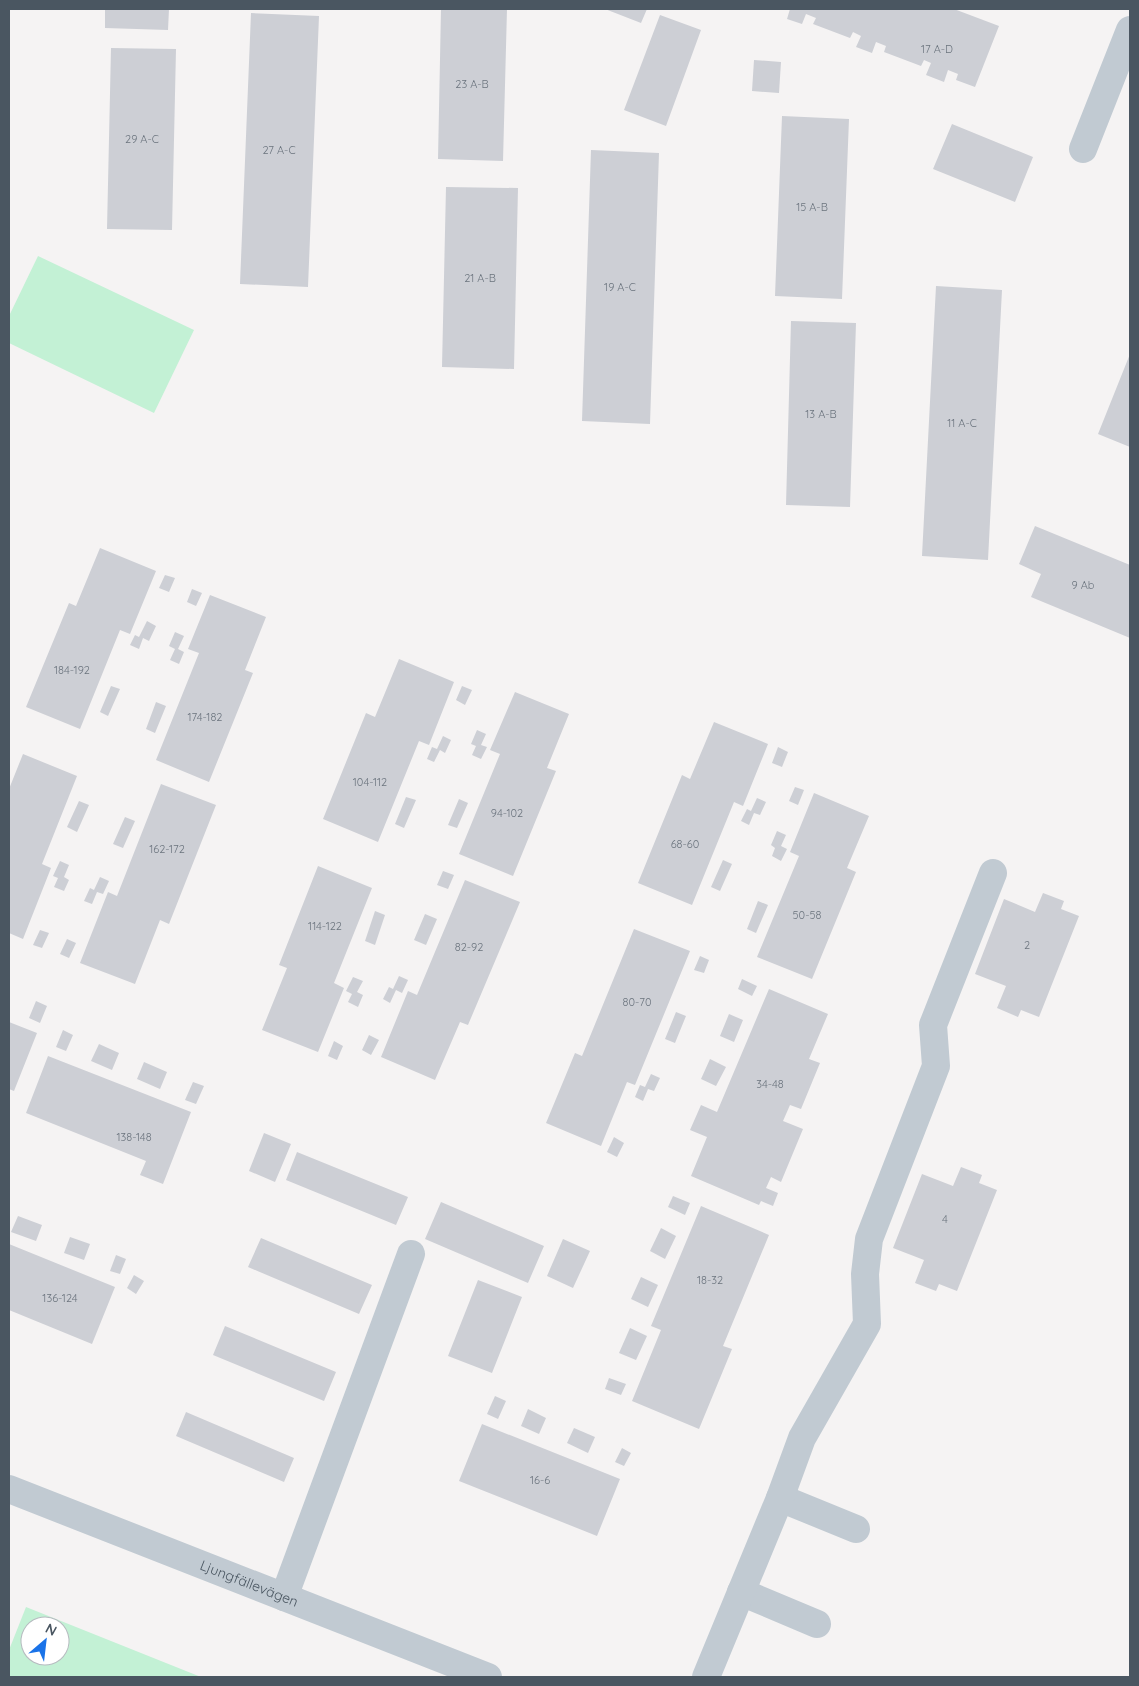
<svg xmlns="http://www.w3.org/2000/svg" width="1139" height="1686" font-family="Quicksand,sans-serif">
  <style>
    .green { fill: #c3f1d5; fill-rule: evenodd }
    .building { fill: #cdcfd5 }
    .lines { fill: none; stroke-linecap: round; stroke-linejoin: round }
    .minor { stroke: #c1cad2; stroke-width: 28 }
    .labels { text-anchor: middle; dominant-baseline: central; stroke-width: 5; stroke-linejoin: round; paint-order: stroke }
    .number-label { font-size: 11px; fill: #6b747e }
    .street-label { font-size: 14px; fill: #4a5661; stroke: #fff }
  </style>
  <rect width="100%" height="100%" fill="#f5f3f3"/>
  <path class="green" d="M38,256l156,74 -40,83 -145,-70v-27z
    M26,1607l175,70h-192v-27zM30,1626h30v30h-30z"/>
  <path class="building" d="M105,9h64l-1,21 -63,-2z
    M441,9h66l-4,152 -65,-2z
    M605,9h42l-6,14z
    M790,9h164l45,17 -24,61 -19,-7 2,-6 -10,-4 -4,12 -18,-7 5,-12 -7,-3 -3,6 -37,-14 2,-6 -10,-4 -4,11 -16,-6 5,-11 -8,-4 -3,6 -37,-14 3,-6 -10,-4 -4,10 -15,-5z
    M251,13l68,3 -11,271 -68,-3z
    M660,15l41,15 -35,96 -42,-16z
    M111,48l65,1 -4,181 -65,-1z
    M754,60l27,2 -2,31 -27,-2z
    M782,116l67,3 -7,180 -67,-3z
    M952,124l81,33 -18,45 -82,-33z
    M591,150l68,3 -9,271 -68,-3z
    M446,187l72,1 -4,181 -72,-2z
    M936,286l66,4 -14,270 -66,-4z
    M791,321l65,2 -6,184 -64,-2z
    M1130,354v93l-32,-13z
    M1035,526l95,39v73l-99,-41 10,-23 -22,-10z
    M100,548l56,23 -26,63 -10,-4 -40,99 -54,-22 43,-104 7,3z
    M165,575l10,3 -6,14 -10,-4z
    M192,589l10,4 -6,13 -9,-4z
    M210,595l56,22 -21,53 8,3 -44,109 -53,-22 43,-107 -11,-4z
    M147,621l9,5 -7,15 -6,-3 -4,11 -9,-4 5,-10 4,2z
    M175,632l9,4 -6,13 6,3 -5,12 -9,-4 5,-11 -6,-3z
    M399,659l55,23 -25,63 -10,-4 -41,101 -55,-23 43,-106 9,4z
    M111,686l9,3 -12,27 -8,-4z
    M462,686l10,4 -7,15 -9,-5z
    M515,692l54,22 -22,54 9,3 -43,105 -54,-22 41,-100 -10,-4z
    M156,702l10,4 -11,27 -9,-4z
    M714,722l54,22 -25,62 -9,-4 -42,103 -54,-22 44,-108 8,4z
    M477,730l9,4 -5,11 6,2 -6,12 -9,-4 4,-9 -5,-2z
    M443,736l8,4 -6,13 -5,-3 -6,12 -7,-3 5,-12 5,2z
    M778,747l10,5 -6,15 -10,-4z
    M23,754l54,22 -35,88 9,4 -28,71 -14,-6v-144z
    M161,784l55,21 -47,119 -9,-4 -25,64 -55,-21 28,-71 9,4z
    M795,787l9,3 -6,15 -9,-4z
    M814,793l55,23 -22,52 9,4 -44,107 -55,-22 42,-101 -9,-4z
    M406,797l10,3 -12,28 -9,-4z
    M757,798l9,4 -6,13 -6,-2 -5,12 -8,-4 6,-12 4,2z
    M459,799l9,4 -11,25 -9,-3z
    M79,801l10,4 -12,27 -10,-5z
    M125,817l10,4 -12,27 -10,-4z
    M777,831l9,4 -5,11 6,3 -6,12 -9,-5 3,-8 -4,-3z
    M723,860l9,4 -12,27 -9,-4z
    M60,861l9,4 -5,12 5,3 -5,11 -10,-4 4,-9 -5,-2z
    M318,866l54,22 -38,95 10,5 -26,64 -56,-22 25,-62 -8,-3z
    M443,871l11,4 -6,14 -11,-4z
    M100,877l9,4 -6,13 -6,-2 -5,12 -8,-3 6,-13 4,2z
    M465,880l55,22 -52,123 -8,-3 -25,58 -54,-23 27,-66 9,4z
    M1043,893l21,8 -3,8 18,7 -40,101 -18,-7 -3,7 -21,-9 9,-22 -31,-12 29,-75 31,13z
    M758,901l10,4 -12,28 -9,-4z
    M375,911l10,4 -10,30 -10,-4z
    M425,914l12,5 -11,26 -12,-5z
    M634,929l56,22 -55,134 -8,-3 -26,64 -55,-23 29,-70 7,3z
    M40,930l9,3 -7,15 -9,-3z
    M67,939l9,4 -7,15 -9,-4z
    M700,956l9,4 -5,13 -10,-3z
    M399,976l9,4 -6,13 -6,-3 -6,13 -7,-4 6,-12 4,2z
    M353,977l10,4 -6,11 6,3 -5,12 -10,-5 4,-8 -6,-3z
    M742,979l15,7 -5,10 -14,-7z
    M769,989l59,25 -19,45 11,4 -19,46 -11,-4 -7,16 20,8 -22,53 -10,-5 -5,11 12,5 -5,13 -12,-5 -2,4 -68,-29 16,-39 -17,-7 11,-25 16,7z
    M36,1001l11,5 -7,17 -11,-5z
    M676,1012l10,4 -11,27 -10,-4z
    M729,1014l14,6 -9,22 -14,-6z
    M9,1022l28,11 -23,58 -5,-2z
    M63,1030l10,5 -7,16 -10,-4z
    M369,1035l10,5 -8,15 -9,-5z
    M334,1041l9,5 -6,14 -9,-4z
    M99,1044l20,9 -7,17 -21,-9z
    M48,1056l143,56 -28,72 -23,-9 6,-14 -120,-48z
    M710,1059l16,8 -10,19 -15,-7z
    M144,1062l23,10 -7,17 -23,-10z
    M651,1074l9,4 -6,13 -6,-2 -5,12 -8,-4 5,-12 5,2z
    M193,1082l11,4 -8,18 -11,-4z
    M264,1133l27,11 -16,38 -26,-11z
    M614,1137l10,6 -7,14 -10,-5z
    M297,1152l111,45 -12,28 -110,-45z
    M961,1167l21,8 -3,8 18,7 -40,101 -18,-7 -3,7 -21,-8 9,-23 -31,-12 29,-74 31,12z
    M673,1196l17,7 -5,12 -17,-8z
    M441,1202l103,44 -16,37 -103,-44z
    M701,1206l68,29 -46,111 9,3 -33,80 -67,-28 29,-71 -10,-4z
    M18,1216l24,9 -6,16 -25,-9z
    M661,1228l15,8 -11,23 -15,-8z
    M70,1237l20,7 -6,16 -20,-7z
    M261,1238l111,47 -13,29 -111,-47z
    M563,1239l27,12 -17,37 -26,-12z
    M9,1244l106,43 -23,57 -83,-34z
    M116,1255l10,4 -6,15 -10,-3z
    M134,1275l10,6 -8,13 -9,-6z
    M641,1277l17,8 -10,22 -17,-8z
    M478,1280l44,17 -30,76 -44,-17z
    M225,1326l111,46 -12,29 -111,-46z
    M630,1328l17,8 -11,24 -17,-7z
    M609,1378l17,6 -5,11 -16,-6z
    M495,1396l11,5 -8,18 -11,-5z
    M528,1409l18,9 -7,16 -18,-8z
    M186,1412l108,46 -10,24 -108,-46z
    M482,1424l138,55 -23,57 -138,-55z
    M574,1428l21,9 -7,16 -21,-10z
    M622,1448l9,5 -7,13 -9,-4z"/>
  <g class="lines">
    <g class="minor">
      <path d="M1083,149l47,-119"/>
      <path id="s1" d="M9,1489l479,188"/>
      <path d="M780,1498l76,31"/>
      <path d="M741,1592l76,32"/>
      <path d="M284,1597l127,-343"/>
      <path d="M706,1677l74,-179 22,-60 65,-114 -2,-50 4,-35 67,-173 -3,-41 60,-152"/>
    </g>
  </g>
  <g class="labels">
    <g class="number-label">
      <text x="937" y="49">17 A-D</text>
      <text x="472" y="84">23 A-B</text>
      <text x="142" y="139">29 A-C</text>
      <text x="279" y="150">27 A-C</text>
      <text x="812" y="207">15 A-B</text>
      <text x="480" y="278">21 A-B</text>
      <text x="620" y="287">19 A-C</text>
      <text x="821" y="414">13 A-B</text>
      <text x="962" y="423">11 A-C</text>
      <text x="1083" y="585">9 Ab</text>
      <text x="72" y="670">184-192</text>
      <text x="205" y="717">174-182</text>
      <text x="370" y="782">104-112</text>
      <text x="507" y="813">94-102</text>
      <text x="685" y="844">68-60</text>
      <text x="167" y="849">162-172</text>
      <text x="807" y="915">50-58</text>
      <text x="325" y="926">114-122</text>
      <text x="1027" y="945">2</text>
      <text x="469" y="947">82-92</text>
      <text x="637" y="1002">80-70</text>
      <text x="770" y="1084">34-48</text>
      <text x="134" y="1137">138-148</text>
      <text x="945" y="1219">4</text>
      <text x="710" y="1280">18-32</text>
      <text x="60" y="1298">136-124</text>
      <text x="540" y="1480">16-6</text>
    </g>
    <g class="street-label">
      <text stroke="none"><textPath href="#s1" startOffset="258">Ljungfällevägen</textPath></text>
    </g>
  </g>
  <rect width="1139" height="1686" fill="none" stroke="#4a5661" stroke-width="20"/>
  <g transform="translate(45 1641) rotate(28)"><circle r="24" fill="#ffffff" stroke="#b7bbc0"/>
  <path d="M0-4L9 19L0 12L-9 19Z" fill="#1a73e8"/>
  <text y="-8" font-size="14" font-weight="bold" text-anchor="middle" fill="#4a5661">N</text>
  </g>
</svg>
